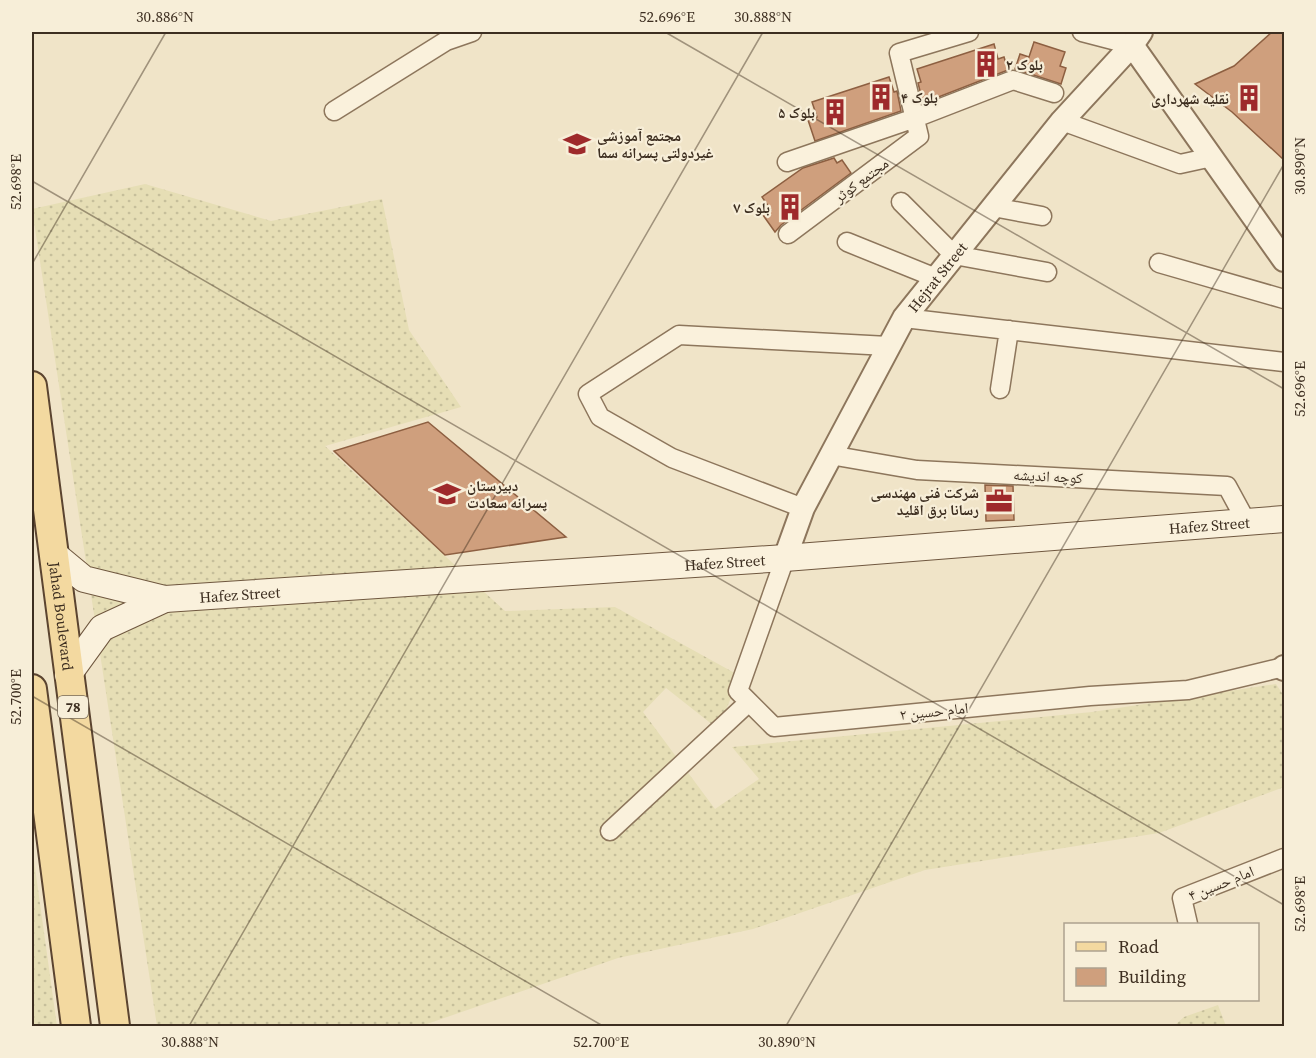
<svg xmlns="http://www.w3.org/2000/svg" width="1316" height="1058" font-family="'Source Serif 4','Noto Naskh Arabic',serif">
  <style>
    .farmland { fill: url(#farmland-dots) }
    .building { fill: #cf9f7d; stroke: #8d5f41; stroke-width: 1.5 }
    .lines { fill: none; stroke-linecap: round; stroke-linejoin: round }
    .minor-casing { stroke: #8d765c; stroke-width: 21 }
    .tertiary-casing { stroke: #8d765c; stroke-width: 26 }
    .secondary-casing { stroke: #6f573f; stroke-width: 28 }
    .primary-casing { stroke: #5b4430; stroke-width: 32 }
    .minor { stroke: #faf1dc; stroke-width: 18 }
    .tertiary { stroke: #faf1dc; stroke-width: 22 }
    .secondary { stroke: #faf1dc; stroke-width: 26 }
    .primary { stroke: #f3d9a0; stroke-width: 28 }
    .ticks { fill: none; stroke: #3d2e20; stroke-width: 1.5; stroke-opacity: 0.45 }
    .labels { text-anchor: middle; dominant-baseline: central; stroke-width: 4.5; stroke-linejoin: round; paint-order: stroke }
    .shield { fill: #f7eed8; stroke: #756857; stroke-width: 1.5 }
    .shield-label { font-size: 14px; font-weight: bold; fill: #3d2e20 }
    .poi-label { font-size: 15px; font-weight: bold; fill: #3d2e20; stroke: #f7eed8; text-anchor: start }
    .street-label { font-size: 15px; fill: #3d2e20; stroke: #f7eed8 }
    .neatline { fill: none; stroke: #3d2e20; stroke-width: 2 }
    .ticks-label { font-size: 15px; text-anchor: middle; fill: #3d2e20 }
  </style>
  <defs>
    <pattern id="farmland-dots" width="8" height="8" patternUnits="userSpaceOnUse" patternTransform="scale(1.5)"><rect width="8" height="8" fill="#e6deb5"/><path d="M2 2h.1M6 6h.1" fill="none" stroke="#c6bf9b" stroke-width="1.8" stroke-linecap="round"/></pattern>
  </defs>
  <rect width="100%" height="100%" fill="#f0e4c8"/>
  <path class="farmland" d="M145,184l126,37 111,-22 27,131 52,77 -136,39 180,165 110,-4 125,69 -22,53 -52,-41 -23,24 72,97 44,-30 -27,-32 360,-35 184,-28 8,12v91l-125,46 -234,37 -172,59 -135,29 -197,68h-264l-125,-817z
    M32,846l25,180h-25z
    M1218,1005l8,21h-52l10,-9z"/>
  <path class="building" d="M1272,32h12v128l-52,-48 -37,-28 39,-18z
    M1034,42l31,10 -5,14 6,2 -5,16 -46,-15 5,-15 9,3z
    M994,44l4,15 6,-2 4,13 -85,33 -5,-20 3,-1 -4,-13z
    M889,77l5,15 3,-1 4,20 -86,30 -7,-21 9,-3 -5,-15z
    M834,158l3,5 5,-3 9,13 -70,52 -6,7 -12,-17 8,-5 -9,-13 41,-29z
    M428,422l138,115 -121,18 -111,-104z
    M985,485l28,1 1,34 -28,1z"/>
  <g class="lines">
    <defs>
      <path id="minor" d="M1082,32l50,13
        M334,111l112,-70 26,-9
        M1062,121l118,43 32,-7
        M787,162l128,-44 98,-38 41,13
        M901,202l53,53 93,17
        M993,207l49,9
        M788,234l131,-98 -20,-83 70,-21
        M847,242l89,36
        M1159,263l125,36
        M904,318l380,44
        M1000,389l9,-59
        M830,455l87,15 310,16 19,35
        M803,508l-131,-50 -72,-41 -12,-23 91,-59 209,11
        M785,558l-47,133 36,36 316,-31 98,-6 96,-23
        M610,831l139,-129
        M1188,924l-6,-26 102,-40"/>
      <g id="tertiary">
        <path d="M1132,45l152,215"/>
        <path id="s1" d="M785,558l18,-50 101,-190 158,-197 70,-76 9,-13"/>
        <path d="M1284,667v2"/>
      </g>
      <g id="secondary">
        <path id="s2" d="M55,555l29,24 81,20 620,-41 499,-39"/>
        <path d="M68,675l34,-47 63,-29"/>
      </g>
      <g id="primary">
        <path id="s3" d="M32,386l83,640"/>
        <path d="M32,689l44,337"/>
      </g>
    </defs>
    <use href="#minor" class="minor-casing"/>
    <use href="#tertiary" class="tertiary-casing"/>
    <use href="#secondary" class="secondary-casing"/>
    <use href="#primary" class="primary-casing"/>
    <use href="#minor" class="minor"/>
    <use href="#tertiary" class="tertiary"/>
    <use href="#secondary" class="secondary"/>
    <use href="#primary" class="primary"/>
  </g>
  <path class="ticks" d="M665,32l619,357M32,181l1252,724M32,264l134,-232M32,696l571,330M189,1026l574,-994M786,1026l498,-862"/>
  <defs>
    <symbol id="building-bare" viewBox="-9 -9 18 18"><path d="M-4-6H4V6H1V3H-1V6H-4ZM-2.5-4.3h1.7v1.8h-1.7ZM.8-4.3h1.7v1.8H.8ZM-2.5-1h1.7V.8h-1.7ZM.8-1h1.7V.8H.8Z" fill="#9e2a2b" stroke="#f7eed8" stroke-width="2.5" paint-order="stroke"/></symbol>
    <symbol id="school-bare" viewBox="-9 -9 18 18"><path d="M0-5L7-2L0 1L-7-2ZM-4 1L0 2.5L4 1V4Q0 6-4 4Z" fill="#9e2a2b" stroke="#f7eed8" stroke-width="2.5" paint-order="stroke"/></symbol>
    <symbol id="office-bare" viewBox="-9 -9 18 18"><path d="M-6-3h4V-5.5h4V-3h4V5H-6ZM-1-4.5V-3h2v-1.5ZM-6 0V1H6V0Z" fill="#9e2a2b" stroke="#f7eed8" stroke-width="2.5" paint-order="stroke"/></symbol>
  </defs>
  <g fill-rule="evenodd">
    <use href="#building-bare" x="967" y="45" width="38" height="38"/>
    <use href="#building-bare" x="862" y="78" width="38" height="38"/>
    <use href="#building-bare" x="1230" y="79" width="38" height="38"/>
    <use href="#building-bare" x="816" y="93" width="38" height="38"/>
    <use href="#school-bare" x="558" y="125" width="38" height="38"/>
    <use href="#building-bare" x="771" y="188" width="38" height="38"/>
    <use href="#school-bare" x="428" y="475" width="38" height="38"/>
    <use href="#office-bare" x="980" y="482" width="38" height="38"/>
  </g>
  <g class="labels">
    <rect class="shield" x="58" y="696" width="30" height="22" rx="4.5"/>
    <g class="shield-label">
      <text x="73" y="707">78</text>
    </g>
    <g class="poi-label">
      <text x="1006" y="64">بلوک ۲</text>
      <text x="901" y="97">بلوک ۴</text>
      <text x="1229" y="98" text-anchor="end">نقلیه شهرداری</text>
      <text x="815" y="112" text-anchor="end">بلوک ۵</text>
      <text x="597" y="135">مجتمع آموزشی<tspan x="597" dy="17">غیردولتی پسرانه سما</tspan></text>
      <text x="770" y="207" text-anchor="end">بلوک ۷</text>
      <text x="467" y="485">دبیرستان<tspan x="467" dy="17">پسرانه سعادت</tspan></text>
      <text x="979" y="492" text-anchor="end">شرکت فنی مهندسی<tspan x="979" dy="17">رسانا برق اقلید</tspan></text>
    </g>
    <g class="street-label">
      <text transform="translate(861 180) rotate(-37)">مجتمع کوثر</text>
      <text stroke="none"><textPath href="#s1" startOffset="321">Hejrat Street</textPath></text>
      <text transform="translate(1048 476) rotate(3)">کوچه اندیشه</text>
      <text stroke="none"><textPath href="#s2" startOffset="1168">Hafez Street</textPath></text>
      <text stroke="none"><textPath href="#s2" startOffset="682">Hafez Street</textPath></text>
      <text stroke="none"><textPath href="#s2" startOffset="196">Hafez Street</textPath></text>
      <text stroke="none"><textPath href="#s3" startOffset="232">Jahad Boulevard</textPath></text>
      <text transform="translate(934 711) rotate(-6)">امام حسین ۲</text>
      <text transform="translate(1221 883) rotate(-22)">امام حسین ۴</text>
    </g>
  </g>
  <rect width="1316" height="1058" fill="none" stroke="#f7eed8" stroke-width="66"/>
  <rect x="1064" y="923" width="195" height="78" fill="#f7eed8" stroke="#ada18e" stroke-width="1.5"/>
  <rect x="1076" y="942" width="30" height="9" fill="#f3d9a0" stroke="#ada18e" stroke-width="1.5"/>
  <text x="1118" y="953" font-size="18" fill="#3d2e20">Road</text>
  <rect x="1076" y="968" width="30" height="18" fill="#cf9f7d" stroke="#ada18e" stroke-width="1.5"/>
  <text x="1118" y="983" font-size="18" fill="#3d2e20">Building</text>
  <rect x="33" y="33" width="1250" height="992" class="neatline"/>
  <g class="ticks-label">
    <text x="165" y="22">30.886°N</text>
    <text x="667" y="22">52.696°E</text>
    <text x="763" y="22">30.888°N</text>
    <text transform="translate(1300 166) rotate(-90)" y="5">30.890°N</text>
    <text transform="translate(16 182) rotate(-90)" y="5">52.698°E</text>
    <text transform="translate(1300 389) rotate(-90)" y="5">52.696°E</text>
    <text transform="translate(16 697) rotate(-90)" y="5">52.700°E</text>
    <text transform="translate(1300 904) rotate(-90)" y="5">52.698°E</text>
    <text x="190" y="1047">30.888°N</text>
    <text x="601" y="1047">52.700°E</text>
    <text x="787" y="1047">30.890°N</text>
  </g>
</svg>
